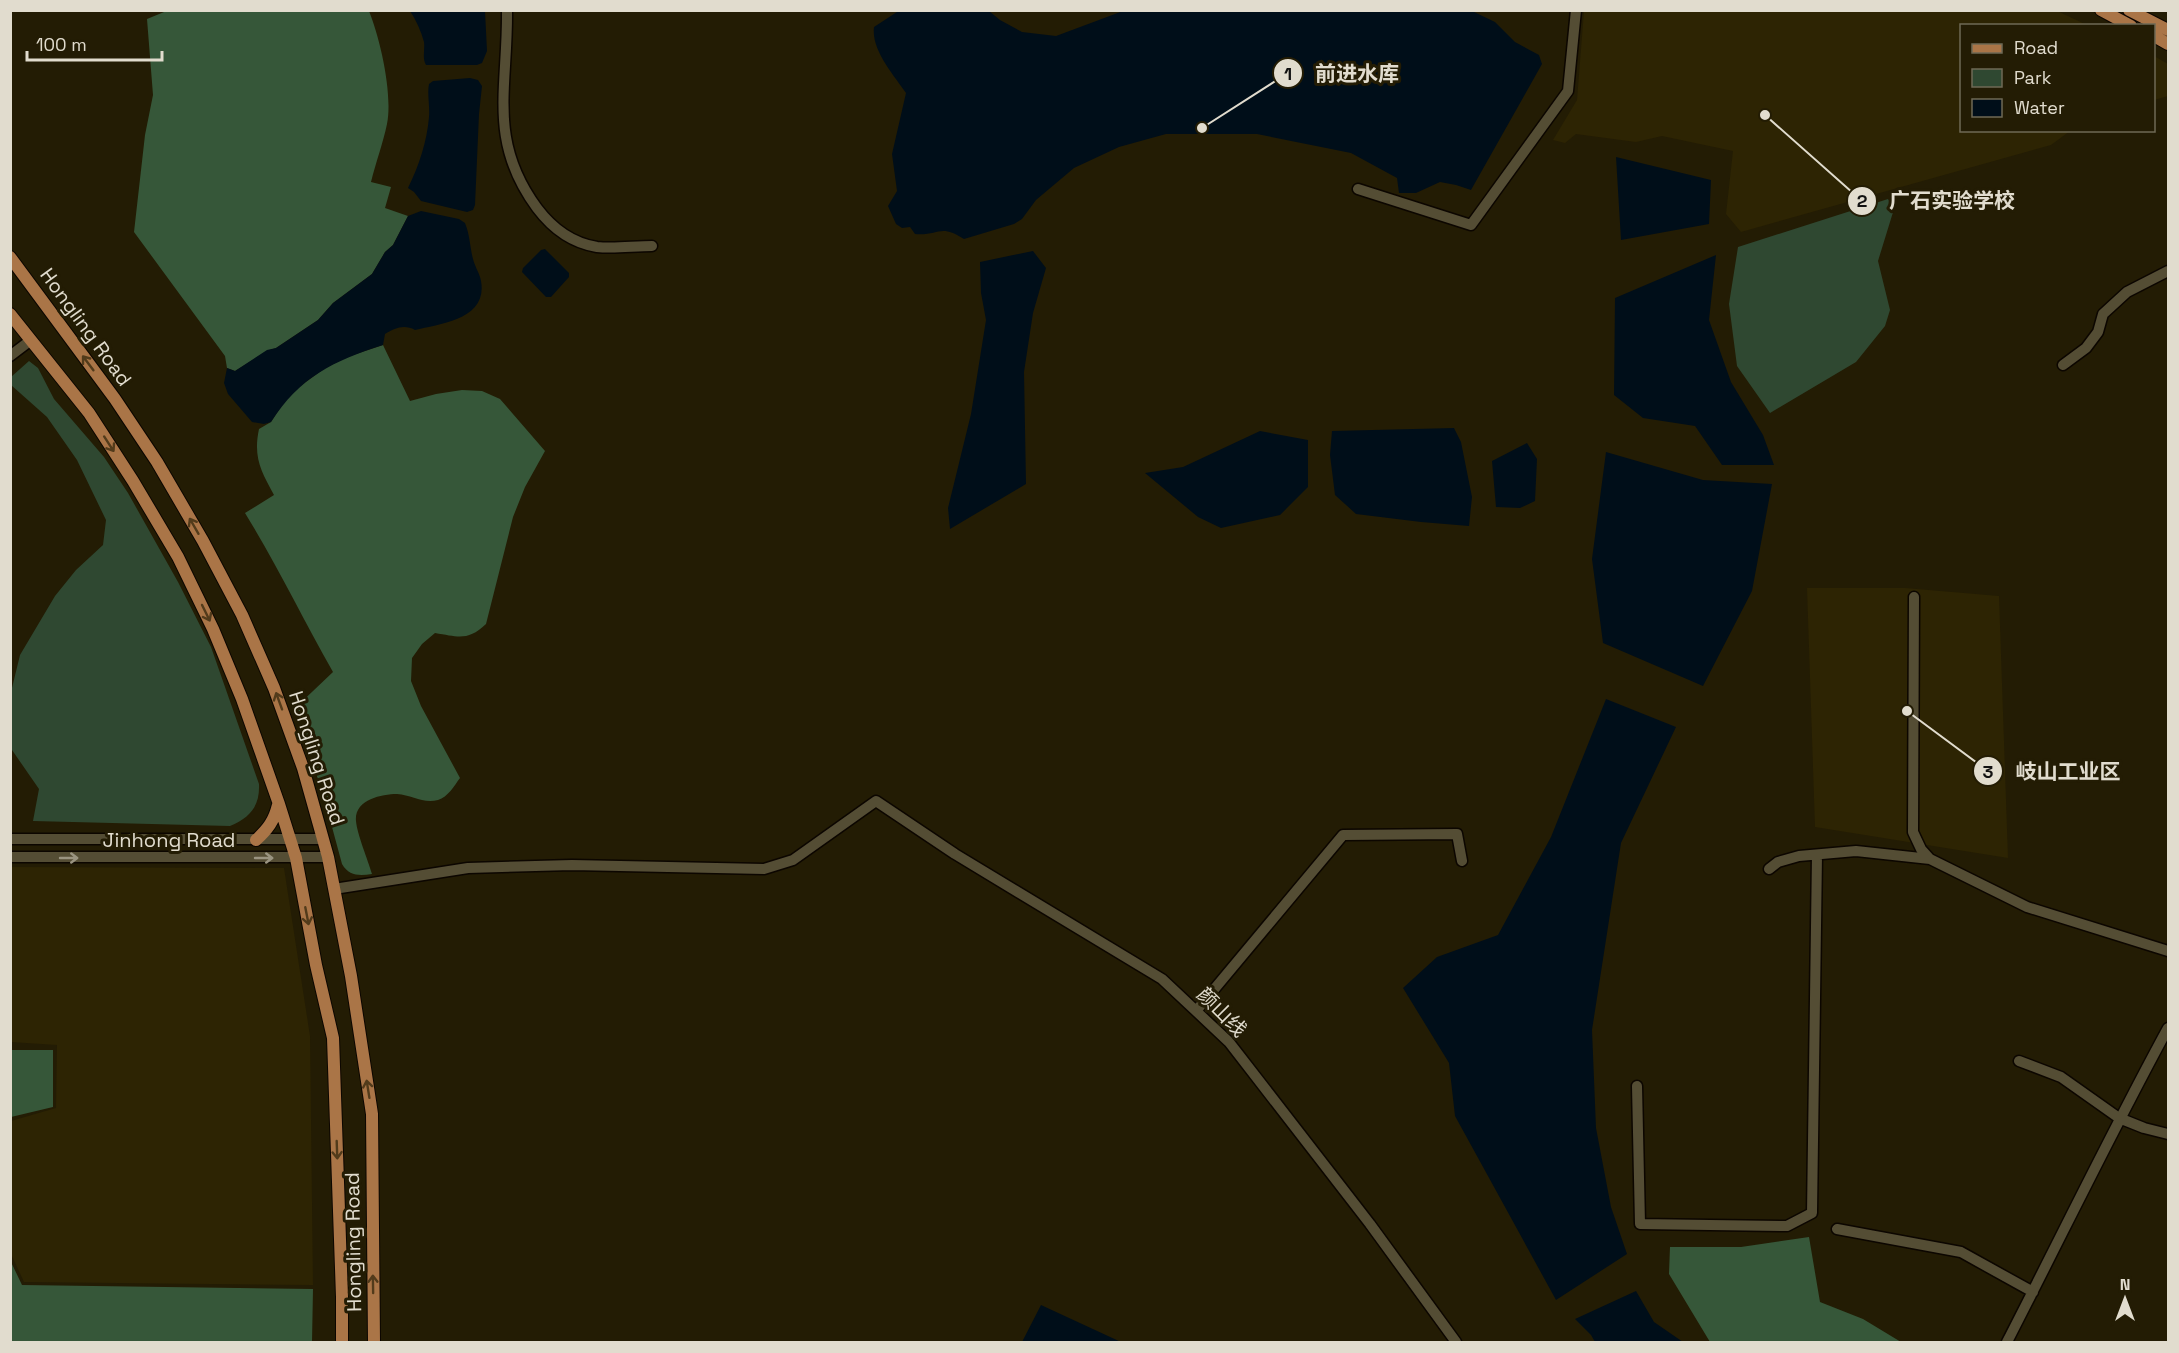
<svg xmlns="http://www.w3.org/2000/svg" width="2179" height="1353" font-family="'Space Grotesk','Noto Sans SC',sans-serif">
  <style>
    .built { fill: #2d2403 }
    .green { fill: #2f4831 }
    .forest { fill: #365739 }
    .water { fill: #000e19 }
    .lines { fill: none; stroke-linecap: round; stroke-linejoin: round }
    .minor-casing { stroke: #0c0600; stroke-width: 13 }
    .major-casing { stroke: #0c0600; stroke-width: 14 }
    .minor { stroke: #544d34; stroke-width: 10 }
    .major { stroke: #aa7547; stroke-width: 12 }
    .oneway { stroke: #523b1b }
    .oneway2 { stroke: #9a9481 }
    .labels { text-anchor: middle; dominant-baseline: central; stroke-width: 6; stroke-linejoin: round; paint-order: stroke }
    .street-label { font-size: 20px; fill: #e1dcce; stroke: #231c04 }
    .leader { fill: none; stroke: #e1dcce; stroke-width: 2 }
    .callout-dot { fill: #e1dcce; stroke: #231c04; stroke-width: 2 }
    .mark-label { font-size: 18px; text-anchor: middle; font-weight: bold; fill: #111 }
    .callout-label { font-size: 21px; text-anchor: middle; font-weight: bold; fill: #e1dcce; stroke: #231c04; stroke-width: 6; stroke-linejoin: round; paint-order: stroke }
  </style>
  <rect width="100%" height="100%" fill="#231c04"/>
  <path class="built" d="M2055,10l32,15 -125,1v104l108,1 -19,14 -310,87 -15,-18 7,-63 -71,-15 -26,6 -60,-8 -11,9 -12,-3 24,-40 7,-89z
    M2154,56l14,8v32l-14,4z
    M1807,588h98l94,8 9,262 -193,-31z
    M11,867l273,1 26,168 3,249 -289,-3 -13,-28v-133l45,-13 1,-63 -46,-3z"/>
  <path class="green" d="M1888,199l6,10 -16,52 12,49 -5,16 -29,36 -86,51 -33,-47 -8,-62 9,-57z
    M29,361l9,7 16,31 50,58 24,36 50,89 33,65 48,137c1,22 -9,34 -29,42l-197,-5 6,-32 -27,-39 -1,-58 9,-37 35,-59 21,-26 27,-25 3,-25 -29,-60 -30,-43 -36,-32v-8z"/>
  <path class="forest" d="M169,10l200,1c11,27 24,83 18,113 -4,19 -11,38 -16,58l20,5 -6,21 23,8 -15,29 -8,7 -13,22 -39,29 -15,17 -42,28 -9,3 -32,20 -8,-3 -2,-12 -91,-124 11,-97 8,-40 -6,-76z
    M383,345l27,56 26,-7 26,-4 20,1 18,8 45,52 -20,36 -12,30 -27,107c-18,17 -27,13 -51,9l-13,11 -10,14 -1,23 10,25 39,72c-6,8 -12,19 -22,22 -15,4 -26,-5 -41,-6 -16,0 -43,6 -41,27 1,13 12,39 16,53 -13,2 -23,2 -30,-10l-20,-74 -29,-80 40,-38c-30,-53 -56,-107 -88,-159l29,-18c-13,-24 -21,-38 -15,-66l12,-7 13,-20 15,-15 26,-19 22,-11z
    M11,1050h42v57l-42,10z
    M1809,1237l11,65 43,17 38,23h-191l-41,-68 1,-27h71z
    M11,1262l11,23 291,4 -1,53h-301z"/>
  <path class="water" d="M900,10l89,1 11,9 22,12 34,4 67,-25h349l23,11 20,20 24,13 3,9 -71,126 -15,-5 -16,-3 -24,11h-17l-2,-15 -46,-25 -94,-19h-91l-47,13 -45,21 -38,32 -14,19 -8,5 -50,15c-24,-16 -25,-3 -49,-5l-5,-7 -8,1 -6,-4 -8,-18 9,-15 -5,-37 14,-61c-12,-18 -35,-43 -32,-66z
    M410,11h75l2,40 -5,12 -5,2h-51c-4,-7 -1,-15 -2,-23 -3,-11 -8,-22 -14,-31z
    M470,78l8,2 4,6 -3,28 -4,91 -2,5 -6,2 -46,-11 -7,-9 -6,-4c11,-22 19,-47 21,-71 1,-11 -2,-23 0,-33l4,-3z
    M1616,157l95,23 -2,44 -88,16z
    M421,211l38,8 6,4c5,12 5,25 8,36 2,8 7,15 8,22 7,38 -40,43 -66,49 -11,-6 -20,-2 -30,4l-2,11c-50,16 -83,32 -112,77l-7,2 -12,-2 -24,-28 -4,-11 3,-15 8,3 32,-21 9,-2 42,-28 15,-17 39,-29 13,-22 8,-7 15,-29z
    M545,249l24,24v4l-18,20h-5l-24,-25 1,-4 18,-18z
    M1033,251l13,17 -13,45 -9,59 2,112 -76,45 -2,-21 23,-94 15,-94 -5,-27 -1,-31z
    M1716,255l-7,65 22,62 32,53 11,30h-52l-27,-39 -52,-8 -29,-23 1,-97z
    M1454,428l7,14 11,55 -3,29 -48,-4 -65,-8 -21,-19 -5,-40 2,-24z
    M1260,431l48,9v47l-28,28 -59,13 -23,-11 -53,-44 38,-6z
    M1527,443l10,16 -2,42 -15,7 -24,-1 -4,-46z
    M1606,452l97,28 69,4 -20,107 -49,95 -100,-43 -11,-84z
    M1606,699l70,28 -55,116 -29,187 4,98 15,79 16,47 -71,46 -101,-184 -6,-53 -46,-75 34,-31 61,-22 53,-98z
    M1636,1291l18,31 29,20h-88l-4,-7 -16,-16z
    M1041,1305l80,37h-99z"/>
  <g class="lines">
    <defs>
      <path id="minor" d="M507,10c1,78 -20,130 30,198 15,20 35,35 60,39 17,2 37,-1 55,-1
        M1358,189l113,36 97,-134 8,-81
        M10,356l21,-16
        M2063,365l23,-17 12,-16 5,-18 24,-22 41,-21
        M1914,597l-1,235 8,17 9,10
        M10,839h313
        M10,857h318
        M1769,869l9,-7 21,-6 57,-5 74,8 97,48 141,44
        M334,889l134,-21 104,-3 192,4 29,-9 83,-59 79,53 207,125 67,63 141,182 86,118
        M1196,1011l147,-176 114,-1 5,27
        M2019,1061l42,16 58,41 25,10 24,6
        M1637,1086l3,138 147,2 25,-13 5,-358
        M1837,1229l124,23 72,40
        M2007,1342c54,-105 105,-211 161,-314"/>
      <path id="major" d="M2101,10l30,16
        M2129,10l39,20
        M2154,36l14,8
        M10,257l105,142 42,63 46,79 39,74 32,73 29,80 25,89 23,119 21,138 2,228
        M10,314l79,99 44,68 45,76 35,72 29,70 37,105 17,54 20,107 17,73 9,259v45
        M256,840c12,-11 18,-19 22,-35"/>
    </defs>
    <use href="#minor" class="minor-casing"/>
    <use href="#major" class="major-casing"/>
    <use href="#minor" class="minor"/>
    <use href="#major" class="major"/>
  </g>
  <defs><path id="oneway-shaft" d="M-6 0H5M1.5-3L5.5 0L1.5 3" fill="none" stroke-width="1.6" stroke-linecap="round" stroke-linejoin="round" transform="scale(1.5)"/></defs>
  <g class="oneway">
    <use href="#oneway-shaft" transform="translate(88 363) rotate(-127)"/>
    <use href="#oneway-shaft" transform="translate(109 444) rotate(57)"/>
    <use href="#oneway-shaft" transform="translate(194 526) rotate(-120)"/>
    <use href="#oneway-shaft" transform="translate(206 613) rotate(64)"/>
    <use href="#oneway-shaft" transform="translate(279 701) rotate(-110)"/>
    <use href="#oneway-shaft" transform="translate(307 916) rotate(79)"/>
    <use href="#oneway-shaft" transform="translate(368 1089) rotate(-99)"/>
    <use href="#oneway-shaft" transform="translate(337 1150) rotate(88)"/>
    <use href="#oneway-shaft" transform="translate(373 1284) rotate(-91)"/>
  </g>
  <g class="oneway2">
    <use href="#oneway-shaft" transform="translate(69 858)"/>
    <use href="#oneway-shaft" transform="translate(264 858)"/>
  </g>
  <g class="labels">
    <g class="street-label">
      <text transform="translate(86 327) rotate(54)">Hongling Road</text>
      <text transform="translate(317 758) rotate(72)">Hongling Road</text>
      <text x="169" y="840">Jinhong Road</text>
      <text transform="translate(1222 1012) rotate(45)">颜山线</text>
      <text transform="translate(353 1242) rotate(-91)">Hongling Road</text>
    </g>
  </g>
  <path class="leader" d="M1202 128L1288 73M1765 115L1862 201M1907 711L1988 771"/>
  <g class="callout-dot">
    <circle cx="1202" cy="128" r="6"/>
    <circle cx="1765" cy="115" r="6"/>
    <circle cx="1907" cy="711" r="6"/>
    <circle cx="1288" cy="73" r="15"/>
    <circle cx="1862" cy="201" r="15"/>
    <circle cx="1988" cy="771" r="15"/>
  </g>
  <g class="mark-label">
    <text x="1288" y="80">1</text>
    <text x="1862" y="207">2</text>
    <text x="1988" y="778">3</text>
  </g>
  <g class="callout-label">
    <text x="1357" y="81">前进水库</text>
    <text x="1952" y="208">广石实验学校</text>
    <text x="2068" y="779">岐山工业区</text>
  </g>
  <rect width="2179" height="1353" fill="none" stroke="#e1dcce" stroke-width="24"/>
  <rect x="1960" y="24" width="195" height="108" fill="#231c04" stroke="#6f6955" stroke-width="1.5"/>
  <rect x="1972" y="44" width="30" height="9" fill="#aa7547" stroke="#6f6955" stroke-width="1.5"/>
  <text x="2014" y="54" font-size="18" fill="#e1dcce">Road</text>
  <rect x="1972" y="69" width="30" height="18" fill="#2f4831" stroke="#6f6955" stroke-width="1.5"/>
  <text x="2014" y="84" font-size="18" fill="#e1dcce">Park</text>
  <rect x="1972" y="99" width="30" height="18" fill="#000e19" stroke="#6f6955" stroke-width="1.5"/>
  <text x="2014" y="114" font-size="18" fill="#e1dcce">Water</text>
  <g transform="translate(2125 1299)" stroke="#231c04" stroke-width="4.5" paint-order="stroke">
  <path d="M0-4.5L10 22L0 15L-10 22Z" fill="#e1dcce"/>
  <text y="-9" font-size="16" font-weight="bold" text-anchor="middle" fill="#e1dcce">N</text>
  </g>
  <path d="M27 51v9h135v-9" fill="none" stroke="#e1dcce" stroke-width="3"/>
  <text x="36" y="51" font-size="18" fill="#e1dcce" stroke="#231c04" stroke-width="4.5" paint-order="stroke">100 m</text>
</svg>
